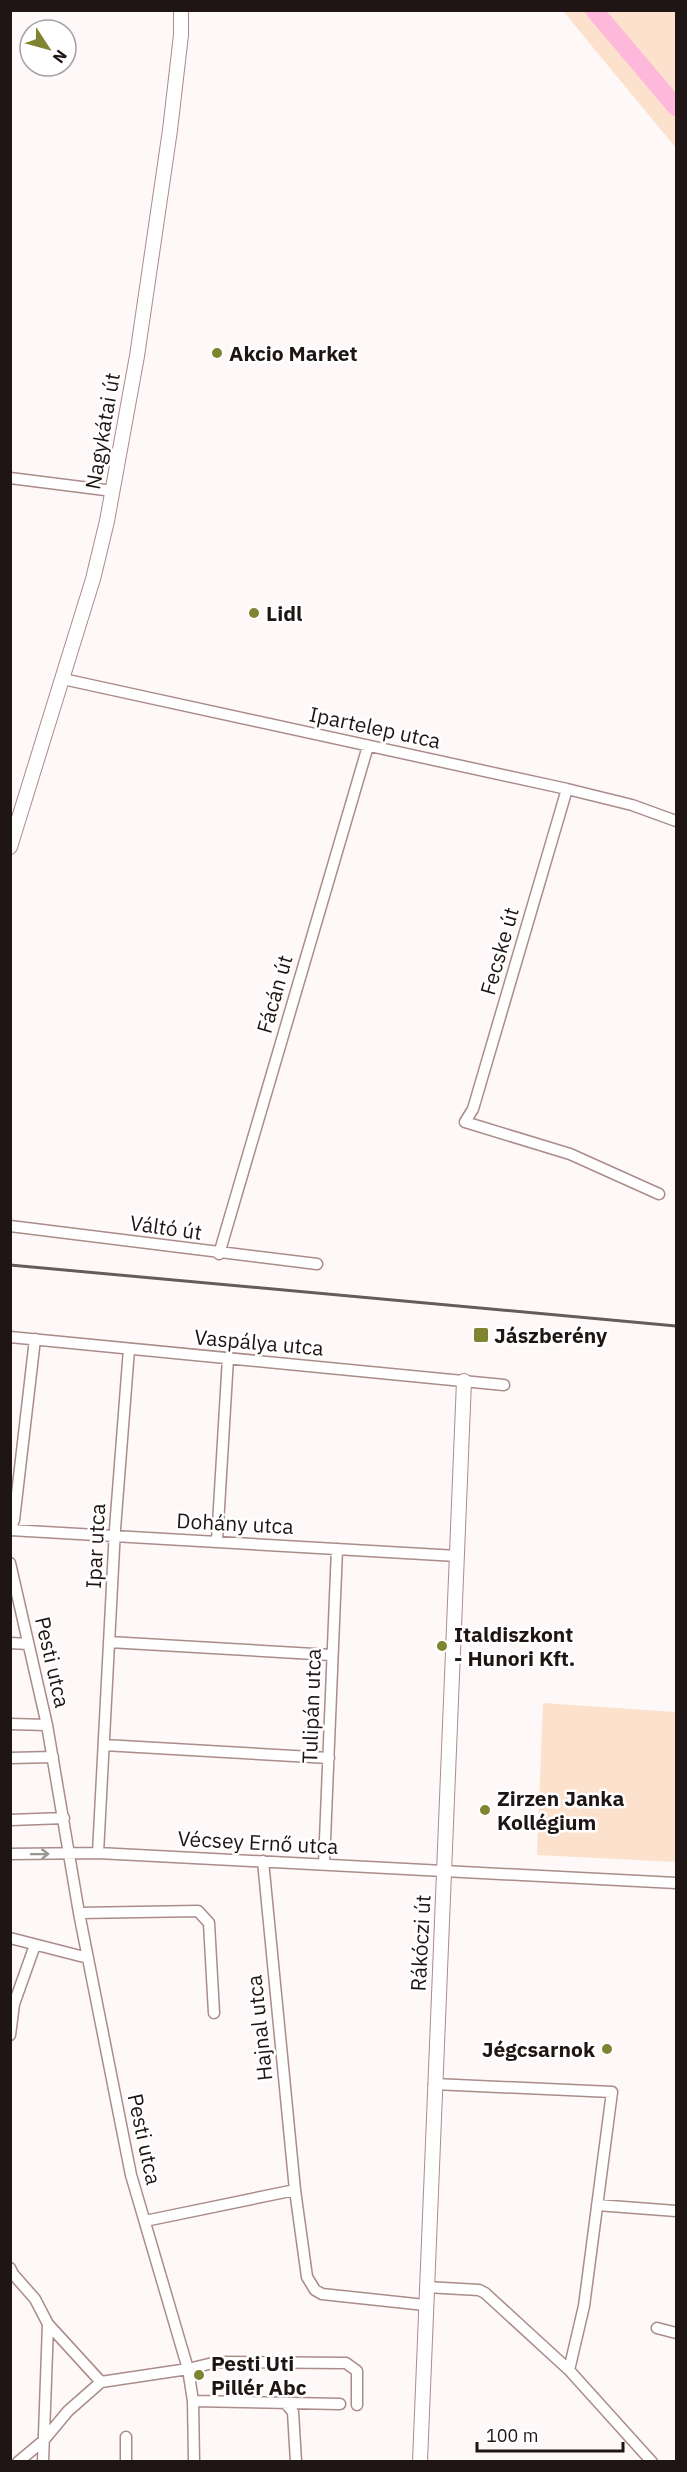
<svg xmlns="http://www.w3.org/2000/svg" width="687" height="2472" font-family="'IBM Plex Sans',sans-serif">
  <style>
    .green { fill: #fce1cd }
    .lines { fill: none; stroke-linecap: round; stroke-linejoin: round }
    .river { stroke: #fdb8dc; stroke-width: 18 }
    .minor-casing { stroke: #aa8c8a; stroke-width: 13 }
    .tertiary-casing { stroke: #aa8c8a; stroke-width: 16 }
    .minor { stroke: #fff; stroke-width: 10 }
    .tertiary { stroke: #fff; stroke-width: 14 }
    .rail { stroke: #655b5b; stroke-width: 3 }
    .oneway { stroke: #9b9696 }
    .poi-dot { fill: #7e842f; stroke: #fff; stroke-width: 2 }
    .labels { text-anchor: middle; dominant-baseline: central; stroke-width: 5; stroke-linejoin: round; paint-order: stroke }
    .poi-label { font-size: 21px; font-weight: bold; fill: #201515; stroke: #fff; text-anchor: start }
    .street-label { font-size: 21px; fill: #201515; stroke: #fff }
  </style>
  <rect width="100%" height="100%" fill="#fff8f8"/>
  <path class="green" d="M563,11h113v137z
    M543,1703l133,9v150l-139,-7z"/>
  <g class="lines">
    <path class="river" d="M594,10l82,97"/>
    <defs>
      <path id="minor" d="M10,478l103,13
        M63,679l504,110 65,16 44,16
        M567,789l-94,320 -8,13 105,32 89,40
        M10,1226l307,38
        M219,1254l149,-508
        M10,1337l494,48
        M10,1530l447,26
        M10,1530l4,-10 21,-181
        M217,1541l11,-183
        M10,1563l37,162 32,188 52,262 57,194 5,32 1,61
        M109,1642l222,13
        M10,1643l18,1
        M10,1724l37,1
        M104,1745l225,13
        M10,1758l43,-1
        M10,1820l54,-2
        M98,1853l17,-324 14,-180
        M10,1854l88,-1 578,30
        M263,1861l32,329 12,87 8,13 7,4 103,11
        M324,1864l13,-315
        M79,1913l119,-2 11,12 5,90
        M10,1938l78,20
        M10,2035l4,-31 21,-59
        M434,2084l178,8 -28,214 -15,64
        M597,2205l79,6
        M145,2221l150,-31
        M10,2268l3,6 22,25 13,25 -5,138
        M426,2287l53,3 6,3 84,77 83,92
        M48,2324l53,58
        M657,2328l19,5
        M193,2401l147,3
        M287,2405l6,7 3,50
        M126,2437v25
        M18,2462l25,-21 25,-30 33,-29 87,-13 29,-7 129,1 11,8v34"/>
      <path id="tertiary" d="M10,847l83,-268 14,-58 30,-165 33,-226 11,-95v-25
        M420,2462l44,-1081"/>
    </defs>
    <use href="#minor" class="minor-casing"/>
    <use href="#tertiary" class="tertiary-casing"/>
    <use href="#minor" class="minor"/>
    <use href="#tertiary" class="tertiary"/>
    <path class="rail" d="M10,1265l666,61"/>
  </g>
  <defs><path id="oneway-shaft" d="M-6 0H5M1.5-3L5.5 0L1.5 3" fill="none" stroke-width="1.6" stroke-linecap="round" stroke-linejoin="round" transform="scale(1.5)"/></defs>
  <use class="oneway" href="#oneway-shaft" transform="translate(40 1854) rotate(-1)"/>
  <g class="poi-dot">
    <circle cx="217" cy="353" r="6"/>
    <circle cx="254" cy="613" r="6"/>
    <rect x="473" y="1327" width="16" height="16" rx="3"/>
    <circle cx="442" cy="1646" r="6"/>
    <circle cx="485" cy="1810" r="6"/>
    <circle cx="607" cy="2049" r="6"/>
    <circle cx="199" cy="2375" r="6"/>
  </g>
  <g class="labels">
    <g class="poi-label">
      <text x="229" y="353">Akcio Market</text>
      <text x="266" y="613">Lidl</text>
      <text x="494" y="1335">Jászberény</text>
      <text x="454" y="1634">Italdiszkont<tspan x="454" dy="24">- Hunori Kft.</tspan></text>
      <text x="497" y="1798">Zirzen Janka<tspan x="497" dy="24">Kollégium</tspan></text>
      <text x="595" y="2049" text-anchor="end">Jégcsarnok</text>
      <text x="211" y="2363">Pesti Uti<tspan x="211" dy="24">Pillér Abc</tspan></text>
    </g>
    <g class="street-label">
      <text transform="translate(102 431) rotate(-80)">Nagykátai út</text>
      <text transform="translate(375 727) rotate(12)">Ipartelep utca</text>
      <text transform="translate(499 951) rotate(-74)">Fecske út</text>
      <text transform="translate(274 994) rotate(-74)">Fácán út</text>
      <text transform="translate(166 1227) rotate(8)">Váltó út</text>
      <text transform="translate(259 1342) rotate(5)">Vaspálya utca</text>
      <text transform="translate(235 1523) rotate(3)">Dohány utca</text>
      <text transform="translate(95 1546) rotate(-87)">Ipar utca</text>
      <text transform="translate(53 1662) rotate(77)">Pesti utca</text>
      <text transform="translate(311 1706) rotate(-88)">Tulipán utca</text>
      <text transform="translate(258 1842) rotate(3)">Vécsey Ernő utca</text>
      <text transform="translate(420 1943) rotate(-87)">Rákóczi út</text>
      <text transform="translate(259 2028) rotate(-96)">Hajnal utca</text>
      <text transform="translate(145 2139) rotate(78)">Pesti utca</text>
    </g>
  </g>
  <rect width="687" height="2472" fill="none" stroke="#201515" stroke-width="24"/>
  <g transform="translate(48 48) rotate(126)"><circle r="28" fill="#ffffff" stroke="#a6a1a1" stroke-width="1.5"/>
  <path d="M0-4.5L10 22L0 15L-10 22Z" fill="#7e842f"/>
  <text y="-9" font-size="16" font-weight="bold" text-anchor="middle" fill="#201515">N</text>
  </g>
  <path d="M477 2442v9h146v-9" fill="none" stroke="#201515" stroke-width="3"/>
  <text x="486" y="2442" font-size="18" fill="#201515" stroke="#ffffff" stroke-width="4.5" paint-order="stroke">100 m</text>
</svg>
